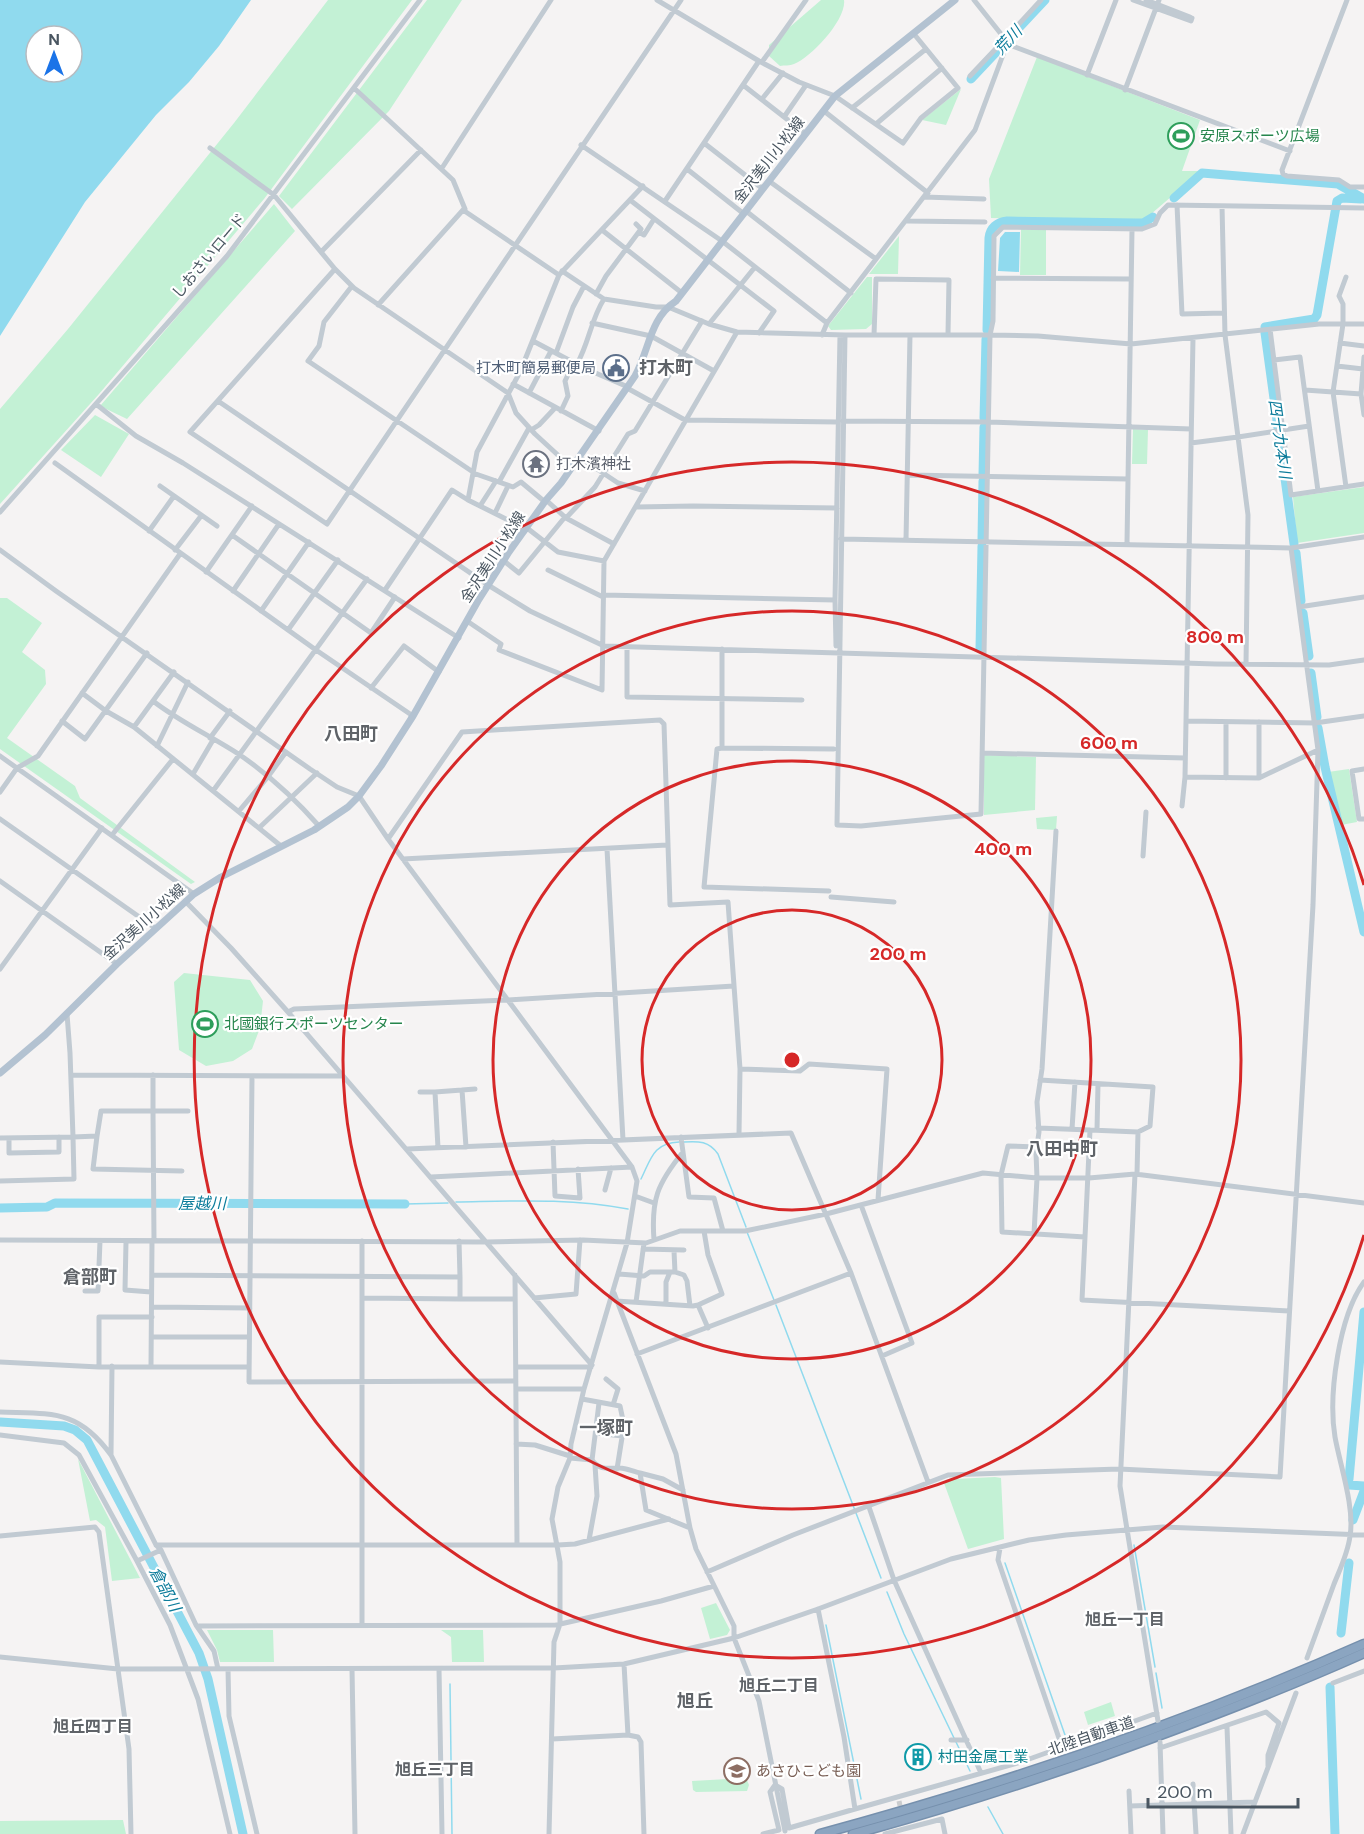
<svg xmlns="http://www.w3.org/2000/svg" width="1364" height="1834" font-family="'DM Sans','Noto Sans JP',sans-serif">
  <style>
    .green { fill: #c3f1d5 }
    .water { fill: #90daee; fill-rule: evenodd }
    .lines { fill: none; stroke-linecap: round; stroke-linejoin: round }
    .stream { stroke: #90daee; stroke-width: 1.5 }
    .river { stroke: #90daee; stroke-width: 9 }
    .minor-tunnel { stroke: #caccce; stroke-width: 5; stroke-dasharray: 5 2.5; stroke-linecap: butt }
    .highway-casing { stroke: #7690ad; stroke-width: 11 }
    .minor { stroke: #c1cad2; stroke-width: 5 }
    .major { stroke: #b3c2d1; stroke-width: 7 }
    .highway { stroke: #8ba5c1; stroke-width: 8 }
    .ring { fill: none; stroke: #d62828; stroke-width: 3 }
    .labels { text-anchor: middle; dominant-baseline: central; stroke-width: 4.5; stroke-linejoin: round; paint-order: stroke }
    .leisure-label { font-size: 15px; fill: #27864d; stroke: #fff; text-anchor: start }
    .street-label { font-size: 15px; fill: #4a5661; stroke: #fff }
    .service-label { font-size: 15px; fill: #4e5e75; stroke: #fff; text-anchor: end }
    .worship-label { font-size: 15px; fill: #5b616d; stroke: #fff; text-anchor: start }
    .culture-label { font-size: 15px; fill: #0d838f; stroke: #fff; text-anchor: start }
    .education-label { font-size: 15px; fill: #785e54; stroke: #fff; text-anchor: start }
    .water-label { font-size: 16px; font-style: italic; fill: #0c7c9b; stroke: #fff }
    .neighbourhood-label { font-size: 16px; font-weight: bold; fill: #5f6368; stroke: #fff }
    .quarter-label { font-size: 18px; font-weight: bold; fill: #5f6368; stroke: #fff }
    .centre { fill: #d62828; stroke: #fff; stroke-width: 3 }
    .ring-label { font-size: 18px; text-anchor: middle; font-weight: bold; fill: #d62828; stroke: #fff; stroke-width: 4.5; stroke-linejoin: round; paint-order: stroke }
  </style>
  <rect width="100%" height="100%" fill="#f5f3f3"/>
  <path class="green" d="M328,0h84l-148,199 -165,195 -99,110v-95l68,-80 166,-206z
    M427,0h35l-73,111 -97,98 -13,-13z
    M821,0h23c3,19 -33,58 -50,64 -4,2 -10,1 -14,2l-11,-10v-11z
    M1037,57l163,63 -18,51h19l-58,50 -152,-3 -2,-39z
    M961,89l-15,36 -24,-5z
    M274,204l21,27 -168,188 -27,-13z
    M1021,229l25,1v45h-26z
    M899,236l-1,38h-29z
    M867,277h5v47l-6,5 -35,1 -3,-4z
    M95,415l34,19 -28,43 -40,-27z
    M1133,429l15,1 -1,34h-15z
    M1364,487v46l-67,10 -4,-46z
    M0,598h7l35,25 -20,29 23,18 1,14 -39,54 68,48 5,12 115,84 -4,2 -191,-135z
    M984,755l52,2 -1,53 -51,5z
    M1349,769l8,53 -16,3 -13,-53z
    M1057,816l-1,14 -19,-1 -1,-11z
    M184,973l66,7 13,21 -3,27 -8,21 -19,12 -27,5 -27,-16 -5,-68z
    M78,1459l62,119 -28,3 -7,-54 -9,-7 -6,1z
    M995,1477l6,1 3,61 -36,10 -24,-66 11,-4z
    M716,1603l14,27 -3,5 -17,4 -9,-31z
    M207,1630h66l1,32h-54l-3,-12z
    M441,1630h42l1,32h-32l-1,-25z
    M1111,1702l4,14 -27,9 -4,-13z
    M746,1778l3,7 -2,6 -51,1 -3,-2 -1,-9z
    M123,1820l3,14h-126v-13z"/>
  <path class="water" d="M0,0h251l-32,46 -30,36 -33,33 -71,87 -85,134zM36,36h36v36h-36z
    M1005,232h15l-1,40 -21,-1 2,-33z"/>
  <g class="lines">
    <path class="stream" d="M684,1142c15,-1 25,-1 34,12l28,73
      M641,1179c10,-20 12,-36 38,-37
      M456,1202c61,-1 112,-4 172,7
      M405,1204l43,-1
      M747,1232l27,68
      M776,1305l105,273
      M1134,1545l21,122
      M1005,1563l60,172
      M887,1592l17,42 50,104
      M826,1625l35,174
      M1156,1673l6,35
      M450,1684l2,150
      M956,1742l14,29
      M988,1807l15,27"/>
    <path class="river" d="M971,79l74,-79
      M1174,198l28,-25 136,11 26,15
      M1265,327l49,-8 3,-4 20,-114 5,-3 19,1
      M987,330l2,-92c1,-10 8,-16 18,-17l129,2h7l10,-6
      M1265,333l29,211
      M984,418l2,-79
      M983,475l1,-48
      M982,540l1,-59
      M1296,553l5,48
      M1303,613l6,43
      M980,649l2,-103
      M1311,673l6,44
      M1318,728l7,39 39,165
      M0,1208l47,-1 8,-4 350,1
      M0,1422l64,4 11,4 12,10 112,213 9,26 35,155
      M1349,1479l15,-167
      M1349,1485l15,1
      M1353,1520l11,-29
      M1341,1633l8,-70
      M1330,1687l5,147"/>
    <path class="minor-tunnel" d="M899,1801l5,23"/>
    <defs>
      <path id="highway" d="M820,1834c185,-50 368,-112 544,-190
        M853,1834c82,-22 163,-48 244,-76 90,-32 180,-66 267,-105"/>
    </defs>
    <use href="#highway" class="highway-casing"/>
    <path class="minor" d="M657,0l102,61 40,21 36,14 68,47 18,-25 37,-30 -44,-54
      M1133,0l58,21 1,-3
      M1146,0l44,17
      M1347,0l-65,170 1,4 4,2 52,4 11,7h14
      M1005,39l36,-39
      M1007,44l283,107
      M762,62l44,-62
      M1087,75l29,-75
      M970,76l35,-37
      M743,85l63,49
      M354,88l99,92 12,29 -2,1
      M1125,90l34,-90
      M762,99l21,-26
      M852,108l74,-59
      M824,111l104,82
      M784,117l22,-32
      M876,124l66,-56
      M704,143l59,46
      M581,145l141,96 105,82
      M210,148l64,47 61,74 19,19 154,105 8,20 19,21 37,34
      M442,168l109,-168
      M687,169l57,45
      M769,181l107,78
      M924,197l60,2
      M630,200l144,111 -15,22
      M665,201l94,-140
      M1177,205l5,109 42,-1
      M463,210l96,65
      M746,211l105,82
      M907,221l78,1
      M602,230l80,63
      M639,232l5,3 10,-16
      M321,252l100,-102
      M335,269l-145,163 137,92 354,-524
      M562,271l42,28 52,8h12l41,17 28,8 108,3h145l3,-14 1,-85 9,-9 139,2 13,-5 5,-11 8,-8 196,3
      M993,278l138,1
      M352,286l-28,36 -5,24 -11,15 165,111
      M596,294l10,-18 35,-47 -5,-5
      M378,305l85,-95
      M592,323l59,13 63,35
      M709,324l46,-57
      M1270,329l21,166 73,-11
      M822,335l5,-12 148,-193 32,-86 -2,-5 -31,-39
      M845,335l-8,490 24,1 120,-12 9,-479 48,1 93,8 188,-20h45
      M874,335l2,-56 73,1 -1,54
      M1193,338l-8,439 74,1 59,-28
      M533,341l51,27 44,19
      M1340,343l24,3
      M556,353l17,-46 11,-21
      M1274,360l26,-3 18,134
      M577,364c12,-21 14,-45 27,-65
      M1337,366l26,3
      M513,384l86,47
      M627,388l58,32 153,2
      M1305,390l56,4 3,21
      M529,393l22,-42
      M1361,394l3,-37
      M218,401l270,184 42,26 74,35 612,18 113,1 35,-5
      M96,404l40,32 47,27 276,175
      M561,411l7,-15 -3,-15 9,-19
      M843,421l146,1 202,7
      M531,430l8,-5 16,-17
      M1191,443l47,-6 -13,-102 -3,-129
      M579,457l39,26 27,8
      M55,463l261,187 97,66 -2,1
      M473,473l40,14 8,-5 24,20
      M908,475l220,4
      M499,482l30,-54
      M160,486l57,40
      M1346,487l-13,-95 10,-68v-20l-4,-8 7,-19
      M546,500l20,18 48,26
      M480,506l16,-25
      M636,507l57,-1 144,2
      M0,512l227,-256 193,-256
      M495,513l13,-27
      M566,518l29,-31 33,-53 7,-3 67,-110
      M527,528l31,24 46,9
      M149,531l25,-35
      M525,531l-13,-9 -44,-22 9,-48 43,-80 39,-97 84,-89
      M232,535l139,98 24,-36
      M841,539l450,9 73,-11
      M906,540l4,-205
      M1127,543l5,-313
      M0,550l56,41 254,178 27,18 22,9 29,43 244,328 5,14 -10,62 -43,146 -13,55 -1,14 -12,29 -6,32 8,43v62l-6,18 -5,192
      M175,550l26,-34
      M504,561l15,12 46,-56
      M548,570l55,27
      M206,572l46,-66
      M385,590l67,-100 16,10
      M233,591l46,-67
      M603,595l232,5
      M1299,607l65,-10
      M261,611l48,-69
      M467,621l34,23 -2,6 103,40 2,-129 133,-229
      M288,630l50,-70
      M836,646l-1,-46 5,-265
      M627,647v50l175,3
      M722,649v99l112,1
      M1246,664l2,-149 -10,-78 71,-11
      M371,688l33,-42 35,26
      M82,693l24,18 28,16 147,119
      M153,701c27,21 58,35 87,54 29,20 56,45 79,71
      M62,721l23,18 62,-86
      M1186,721l129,2 49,-7
      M134,727l40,-55
      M210,738l20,-27
      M157,746l31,-64
      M722,748l-5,1 -13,138 125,4
      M982,753l203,5
      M0,756l194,138
      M1364,769l-12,2 7,48h5
      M193,774l20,-34
      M1226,778v-56
      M1259,778v-56
      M213,791l154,-212
      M0,792l17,-24 21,-12 142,-202
      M1182,806l3,-29
      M239,811l28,-33 19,-26
      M0,819l155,109
      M260,827l57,-54
      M112,835l61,-76
      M388,839l74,-107 198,-12 4,4 6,181 58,-3 12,167 -1,65
      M607,849l16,291
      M1143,856l3,-44
      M403,859l264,-14
      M0,881l117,83
      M831,897l63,5
      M185,901l46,47 57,64 304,353
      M0,969l102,-141
      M288,1012l6,-3 213,-9 227,-14
      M740,1069l60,2 9,-7 78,5 -9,131
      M71,1075l272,1
      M153,1075v36h35
      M252,1076l-3,306 267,-1
      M1040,1080l113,7 -3,39 -12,6 -48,-2
      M462,1090l13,-1
      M420,1092h15
      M1072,1129l3,-47
      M1097,1130l1,-46
      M97,1136l-4,33 89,2
      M681,1137l8,60 25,1 9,33
      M0,1138l73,-1 -3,-84 -3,-39
      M9,1138v15l50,-1v-15
      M553,1142l2,54 25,2 -2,-29
      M1037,1147l-29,-1 -7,29 1,57 83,5 5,-107 -52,-2
      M438,1148l-3,-56 27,-2 4,57
      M407,1149l384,-16 60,140 77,209
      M1135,1174l-15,312 38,235
      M1137,1174l1,-42
      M431,1177l201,-10
      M0,1181l74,-2 -1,-42 24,-1 4,-25h52l1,130
      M605,1190l6,-22
      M635,1196l19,7
      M861,1205l51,138 -30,13
      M704,1231l4,24 14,39 -24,11 10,23
      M1034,1234l3,-56 -1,-25 3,-21 -2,-30 5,-33 14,-238
      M1085,1237l-3,63 207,11
      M0,1240l487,2 96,-2 63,3 34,-12h65l81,-17 157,-41 54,5h52l46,-4 229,29
      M654,1240c-3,-40 3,-56 29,-88
      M362,1241v384
      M459,1241l1,36
      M126,1242l-1,48 26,2
      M643,1249l41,1
      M675,1272l9,3 3,6 3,25
      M619,1274l25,2 6,-4h25l-1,-21
      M152,1275l308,2v22h55
      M515,1275l2,269
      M85,1291h13l2,-50
      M614,1293l62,161 14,74 6,21 38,77v12l25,63 26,130
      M362,1298l98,1
      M534,1298l42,-4 4,-54
      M616,1301l77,5 5,-1
      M636,1302l8,-59
      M666,1304v-22l4,-10
      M152,1307l98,1
      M152,1337h97
      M637,1354l214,-81
      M0,1362l99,5h150
      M112,1366l-1,89 45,90 5,5 35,75 18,26 4,18
      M151,1366l1,-125
      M99,1367v-50h53
      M516,1367h75
      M606,1379l12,10 -5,16
      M516,1389h68
      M582,1399l38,7 4,19 -7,44
      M0,1412c52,2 78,-3 111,43
      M596,1433l26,3
      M0,1435l64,8 15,12 58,106
      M516,1444l19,1 35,11
      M570,1458l22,2c8,11 16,8 28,8 6,0 14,4 20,5l6,37 44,18
      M592,1460l7,-57
      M640,1473l23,6 20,11
      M869,1507l25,73 87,193
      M0,1536l95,-9 4,5 30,217 2,85
      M589,1540l8,-44 -2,-31
      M156,1545h402l17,-1 94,-25
      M1000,1548l-2,12 64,187
      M161,1550l-24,11 33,64 28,74 32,135
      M707,1572l86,-37 155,-60 171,-6 161,8 33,-572 5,-155 -27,-202
      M818,1609l26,128 11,72 166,-47 136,-49
      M199,1626l357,-1 105,-24 53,-15
      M0,1657l118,12 436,-1 70,-4 110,-26 84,-29 133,-50 78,-19 37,-5 97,-8 201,8
      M1307,1658c9,-25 18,-49 27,-74 6,-15 14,-31 16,-48 5,-28 -10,-71 -15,-99 -7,-42 4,-121 29,-155
      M624,1664l4,71
      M228,1669l1,47 28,118
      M352,1669l3,165
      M439,1669l3,165
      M1333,1683l31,-12
      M1227,1727l4,107
      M552,1739l76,-4 10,2 3,5 3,92
      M951,1740h16
      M1160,1742l3,92
      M1160,1748l106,-36 13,11 -11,32v11
      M1193,1784l3,50
      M1129,1791l2,43
      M1130,1806l125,-4
      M763,1834l16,-4 -9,-38 5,-7 7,4 7,39 66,-19
      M885,1834l57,-15 3,15
      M1243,1834l53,-141"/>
    <path class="major" d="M0,1073l45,-38 72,-71 77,-70 27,-17 93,-47 34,-23 11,-11 22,-30 32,-50 65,-115 31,-49 37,-52 15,-17 74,-107c15,-27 14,-57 41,-75l159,-205 120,-96"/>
    <use href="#highway" class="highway"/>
  </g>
  <g class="ring">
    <circle cx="792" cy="1060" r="150"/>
    <circle cx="792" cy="1060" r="299"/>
    <circle cx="792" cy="1060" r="449"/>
    <path d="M1364 1235A598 598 0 1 1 1364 885"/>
  </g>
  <defs>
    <symbol id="stadium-ring" viewBox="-11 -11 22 22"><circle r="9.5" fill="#fff" stroke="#2e9e5b" stroke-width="1.5"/><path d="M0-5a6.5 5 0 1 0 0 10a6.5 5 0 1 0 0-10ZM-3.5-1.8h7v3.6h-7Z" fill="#2e9e5b"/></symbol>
    <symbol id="civic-ring" viewBox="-11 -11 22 22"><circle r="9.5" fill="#fff" stroke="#5c6f8a" stroke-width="1.5"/><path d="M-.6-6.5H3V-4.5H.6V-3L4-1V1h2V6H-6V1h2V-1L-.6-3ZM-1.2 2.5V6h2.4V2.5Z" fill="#5c6f8a"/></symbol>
    <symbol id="temple-ring" viewBox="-11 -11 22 22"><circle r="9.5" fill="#fff" stroke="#6b7280" stroke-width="1.5"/><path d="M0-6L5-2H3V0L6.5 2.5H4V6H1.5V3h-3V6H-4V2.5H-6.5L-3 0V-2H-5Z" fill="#6b7280"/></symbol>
    <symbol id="building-ring" viewBox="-11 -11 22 22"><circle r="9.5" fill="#fff" stroke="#0f9aa8" stroke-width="1.5"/><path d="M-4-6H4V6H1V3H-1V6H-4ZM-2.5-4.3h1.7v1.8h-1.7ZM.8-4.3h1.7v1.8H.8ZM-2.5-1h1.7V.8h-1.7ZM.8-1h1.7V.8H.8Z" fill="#0f9aa8"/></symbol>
    <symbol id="school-ring" viewBox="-11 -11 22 22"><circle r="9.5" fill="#fff" stroke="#8d6e63" stroke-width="1.5"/><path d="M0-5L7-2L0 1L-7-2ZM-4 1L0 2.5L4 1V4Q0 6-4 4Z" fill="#8d6e63"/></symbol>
  </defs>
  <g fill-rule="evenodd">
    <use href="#stadium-ring" x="1166" y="121" width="30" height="30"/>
    <use href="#civic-ring" x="601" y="353" width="30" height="30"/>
    <use href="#temple-ring" x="521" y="449" width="30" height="30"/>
    <use href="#stadium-ring" x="190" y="1009" width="30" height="30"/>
    <use href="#building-ring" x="903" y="1742" width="30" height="30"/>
    <use href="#school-ring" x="722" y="1756" width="30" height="30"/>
  </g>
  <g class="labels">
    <g class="leisure-label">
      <text x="1200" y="136">安原スポーツ広場</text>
      <text x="224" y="1024">北國銀行スポーツセンター</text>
    </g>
    <g class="street-label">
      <text transform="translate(769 160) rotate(-52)">金沢美川小松線</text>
      <text transform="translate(209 256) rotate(-50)">しおさいロード</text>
      <text transform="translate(493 557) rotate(-57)">金沢美川小松線</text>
      <text transform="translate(144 922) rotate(-42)">金沢美川小松線</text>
      <text transform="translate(1091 1736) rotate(-19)">北陸自動車道</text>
    </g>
    <g class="service-label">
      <text x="596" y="368">打木町簡易郵便局</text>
    </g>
    <g class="worship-label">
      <text x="556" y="464">打木濱神社</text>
    </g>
    <g class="culture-label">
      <text x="938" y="1757">村田金属工業</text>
    </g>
    <g class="education-label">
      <text x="756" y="1771">あさひこども園</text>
    </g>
    <g class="water-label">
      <text transform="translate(1008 40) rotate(-47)">荒川</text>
      <text transform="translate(1280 439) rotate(82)">四十九本川</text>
      <text x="202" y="1203">屋越川</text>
      <text transform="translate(165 1589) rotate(62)">倉部川</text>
    </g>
    <g class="neighbourhood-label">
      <text x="1125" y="1619">旭丘一丁目</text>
      <text x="779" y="1685">旭丘二丁目</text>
      <text x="93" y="1726">旭丘四丁目</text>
      <text x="435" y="1769">旭丘三丁目</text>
    </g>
    <g class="quarter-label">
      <text x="666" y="368">打木町</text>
      <text x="351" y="734">八田町</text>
      <text x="1062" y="1149">八田中町</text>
      <text x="90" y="1277">倉部町</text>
      <text x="606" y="1428">一塚町</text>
      <text x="695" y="1701">旭丘</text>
    </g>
  </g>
  <circle cx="792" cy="1060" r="9" class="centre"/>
  <g class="ring-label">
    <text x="1215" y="643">800 m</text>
    <text x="1109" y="749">600 m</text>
    <text x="1003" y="855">400 m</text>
    <text x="898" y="960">200 m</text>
  </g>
  <g transform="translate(54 54)"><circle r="28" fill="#ffffff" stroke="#b7bbc0" stroke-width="1.5"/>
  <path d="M0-4.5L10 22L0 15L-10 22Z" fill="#1a73e8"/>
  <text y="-9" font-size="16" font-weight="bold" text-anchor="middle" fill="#4a5661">N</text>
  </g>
  <path d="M1148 1798v9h150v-9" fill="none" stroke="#4a5661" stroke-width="3"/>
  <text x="1157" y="1798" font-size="18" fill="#4a5661" stroke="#ffffff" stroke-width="4.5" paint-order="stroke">200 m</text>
</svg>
